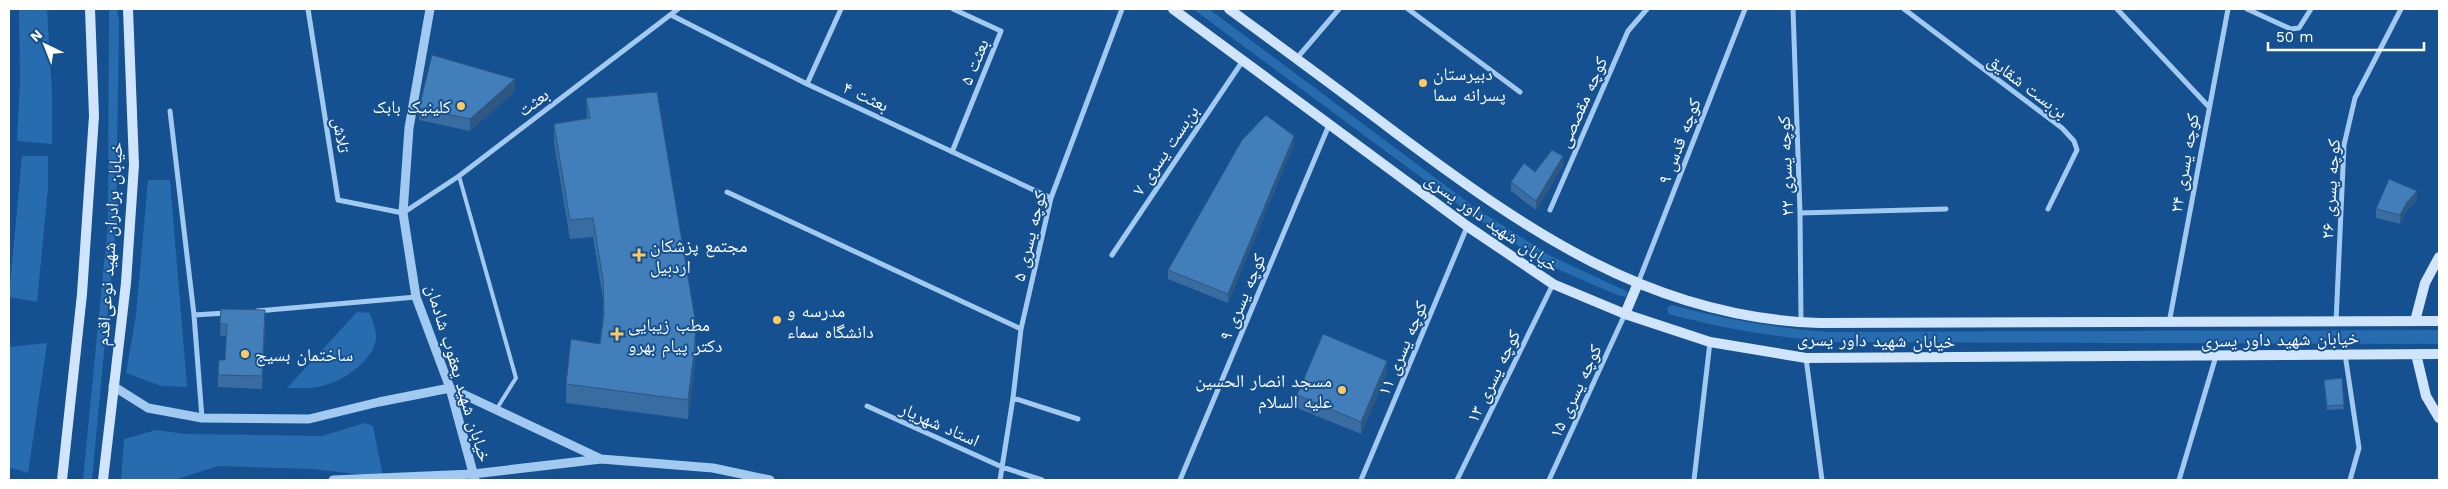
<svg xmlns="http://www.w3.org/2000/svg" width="2448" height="489" font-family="'Work Sans','Noto Naskh Arabic',sans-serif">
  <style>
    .green { fill: #276caf }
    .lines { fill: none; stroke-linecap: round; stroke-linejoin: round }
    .service { stroke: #a2c9f0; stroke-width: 4 }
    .minor { stroke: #a2c9f0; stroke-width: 5 }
    .tertiary { stroke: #a2c9f0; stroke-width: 9 }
    .secondary { stroke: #d0e5fb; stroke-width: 10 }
    .wall { fill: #396ca0 }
    .shaded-wall { fill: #2e5882 }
    .building { fill: #427eba; stroke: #2e5882 }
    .poi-dot { fill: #ffc961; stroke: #155190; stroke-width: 2 }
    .labels { text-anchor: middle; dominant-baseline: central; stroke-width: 4; stroke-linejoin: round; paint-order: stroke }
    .street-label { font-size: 18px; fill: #fff; stroke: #155190 }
    .poi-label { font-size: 18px; fill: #fff; stroke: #155190; text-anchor: start }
  </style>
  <rect width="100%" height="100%" fill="#155190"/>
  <path class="green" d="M19,9h28l5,83v52l-35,-3 3,-61z
    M109,9h8l2,13 -3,202 -24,256h-9l25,-257z
    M1193,9h16l268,200 72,46 79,37 -2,5 -9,-2 -69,-30 -76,-50z
    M22,156h26v32l-11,114 -28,-5z
    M148,180h22l17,207 -26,-1 -35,-13 10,-58z
    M1671,305c52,14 104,23 158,27l610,-2v14l-607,-2c-56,-5 -109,-13 -163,-28l-2,-6z
    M357,312l13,1c2,7 7,18 6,26 -3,22 -34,43 -54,47 -10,3 -24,2 -35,2z
    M47,343l-19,130 -19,-6v-120z
    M365,423l8,3 10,51 -70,-8 -95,-3 -44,14h-53l3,-41 32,-9 30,4 136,2z"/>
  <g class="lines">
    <path class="service" d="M459,176l57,202 -20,32"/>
    <path class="minor" d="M308,9l30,191 65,13 56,-37 219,-167
      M1408,9l112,83
      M1793,9l7,204 1,109
      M1904,9l158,119 12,13 3,9 -29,59
      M2117,9l92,98
      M2247,9l44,20 8,-1 12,-19
      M671,15l136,69 244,114
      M1297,58l42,-49
      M807,84l34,-75
      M170,111l24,204 8,103
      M952,152l49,-121 -48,-22
      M727,192l294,137
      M1550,210l78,-179 19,-22
      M1800,213l146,-4
      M1112,255l130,-193
      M1638,283l107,-274
      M257,311l159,-14
      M194,315l32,-2
      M2336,322l8,-177 11,-47 46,-89
      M2169,323l59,-314
      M2345,354l14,94 -9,32
      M1806,358l16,122
      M1013,398l65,21
      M867,406l135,61 40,13
      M1000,480l13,-82 8,-69 30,-131 71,-189
      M1180,480l149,-355
      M1361,480l106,-253
      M1457,480l96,-196
      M1549,480l76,-166
      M1694,480l16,-138
      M2179,480l37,-124"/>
    <path class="tertiary" d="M430,9l-21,119 -6,85 13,84 34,91 25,92
      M113,386l35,22 54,10 107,1 70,-17 71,-14 151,71
      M333,480l140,-6 128,-15 112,9 57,12"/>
    <path class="secondary" d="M1173,9l294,217 86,58 72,30 85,28 96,16 633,-4
      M1229,9c56,41 112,82 167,124 130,97 255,185 424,190l619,-2
      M1625,314l13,-31
      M2415,321l10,-38 14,-26
      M2416,354l10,42 13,22
      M62,480l20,-186 12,-178 -4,-107
      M103,480l23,-197 8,-118 -6,-156"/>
  </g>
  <path class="wall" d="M515,91l-45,40 -51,-11v-12z
    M586,98l110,246 -2,28 -6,47 -122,-16v-19l34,-40 3,-29v-16l-10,-62 -23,2 -16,-96v-19l33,-5z
    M1294,144l-66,159 -60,-24v-9z
    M1563,165l-27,45 -25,-19v-9z
    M2417,200l-10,10 -7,14 -24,-6v-9z
    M221,309l44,14 -3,66 -44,-2v-12l7,-15 1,-24h-6z
    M1387,373l-26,61 -64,-26v-13z
    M2342,378l2,31 -17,1 -3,-30z"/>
  <path class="shaded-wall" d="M515,79v12l-45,40v-12z
    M1294,136v8l-66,159v-9z
    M1563,156v9l-27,45v-9z
    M2417,191v9l-10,10 -7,14v-9l7,-13z
    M265,310v13l-3,66v-13z
    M696,325l-2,47 -6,47v-19z
    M1387,361v12l-26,61v-12z"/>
  <path class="building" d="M432,55l83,24 -45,40 -51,-11z
    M657,92l39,233 -2,28 -6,47 -122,-16 5,-45 29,5 4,-30 -1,-34 -10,-62 -23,2 -16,-96 36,-6 -4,-20z
    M1266,115l28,21 -66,158 -60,-24 74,-130z
    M1552,150l11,6 -27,45 -25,-19 13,-19 11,9z
    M2389,179l28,12 -10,11 -7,13 -24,-6z
    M221,309l44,1 -3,66 -44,-1 1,-15h6l2,-36h-7z
    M1323,334l64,27 -26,61 -64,-27z
    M2342,378l2,27 -17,1 -3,-26z"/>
  <g class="poi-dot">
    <circle cx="1423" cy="83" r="5"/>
    <circle cx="461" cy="106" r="5"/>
    <path d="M636.5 247.5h5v5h5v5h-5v5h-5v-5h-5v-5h5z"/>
    <circle cx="777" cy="320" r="5"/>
    <path d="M614.5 326.5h5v5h5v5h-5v5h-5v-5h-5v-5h5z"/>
    <circle cx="245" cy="354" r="5"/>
    <circle cx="1342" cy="390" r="5"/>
  </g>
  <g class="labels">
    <g class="street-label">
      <text transform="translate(974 62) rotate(-68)">بعثت ۵</text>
      <text transform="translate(2028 86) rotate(37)">بن‌بست شقایق</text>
      <text transform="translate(866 96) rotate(25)">بعثت ۴</text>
      <text transform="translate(533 102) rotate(-37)">بعثت</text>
      <text transform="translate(1582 102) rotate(-66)">کوچه مقصصی</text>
      <text transform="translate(342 135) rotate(81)">تلاش</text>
      <text transform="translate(1679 141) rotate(-69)">کوچه قدس ۹</text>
      <text transform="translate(1165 150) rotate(-56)">بن‌بست یسری ۷</text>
      <text transform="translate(2184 163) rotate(-80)">کوچه یسری ۲۴</text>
      <text transform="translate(1785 166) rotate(-92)">کوچه یسری ۲۲</text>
      <text transform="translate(2330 189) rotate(-86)">کوچه یسری ۲۶</text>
      <text transform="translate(1492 222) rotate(35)">خیابان شهید داور یسری</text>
      <text transform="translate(1029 236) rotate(-76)">کوچه یسری ۵</text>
      <text transform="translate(109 244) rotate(-86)">خیابان برادران شهید نوعی‌اقدم</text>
      <text transform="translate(1242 297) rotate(-67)">کوچه یسری ۹</text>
      <text transform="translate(2280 339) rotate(-1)">خیابان شهید داور یسری</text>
      <text transform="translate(1876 340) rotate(1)">خیابان شهید داور یسری</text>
      <text transform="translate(1402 348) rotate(-67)">کوچه یسری ۱۱</text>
      <text transform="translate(459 373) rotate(73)">خیابان شهید یعقوب شادمان</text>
      <text transform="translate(1493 376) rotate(-64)">کوچه یسری ۱۳</text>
      <text transform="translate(1575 391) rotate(-65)">کوچه یسری ۱۵</text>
      <text transform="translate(940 424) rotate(24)">استاد شهریار</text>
    </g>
    <g class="poi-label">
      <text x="1433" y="73">دبیرستان<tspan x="1433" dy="21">پسرانه سما</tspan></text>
      <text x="451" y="106" text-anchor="end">کلینیک بابک</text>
      <text x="650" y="245">مجتمع پزشکان<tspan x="650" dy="21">اردبیل</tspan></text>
      <text x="787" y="310">مدرسه و<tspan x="787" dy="21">دانشگاه سماء</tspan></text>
      <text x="628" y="324">مطب زیبایی<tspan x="628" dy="21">دکتر پیام بهرو</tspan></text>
      <text x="255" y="354">ساختمان بسیج</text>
      <text x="1332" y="380" text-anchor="end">مسجد انصار الحسین<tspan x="1332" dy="21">علیه السلام</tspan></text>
    </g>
  </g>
  <rect width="2448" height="489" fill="none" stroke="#ffffff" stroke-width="20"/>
  <g transform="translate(45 45) rotate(317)" stroke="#155190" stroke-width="4" paint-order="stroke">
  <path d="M0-4L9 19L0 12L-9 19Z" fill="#ffffff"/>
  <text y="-8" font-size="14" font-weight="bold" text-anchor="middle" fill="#ffffff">N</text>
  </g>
  <path d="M2268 42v8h156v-8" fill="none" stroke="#ffffff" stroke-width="2.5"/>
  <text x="2276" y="42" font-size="15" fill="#ffffff" stroke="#155190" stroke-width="4" paint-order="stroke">50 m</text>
</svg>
